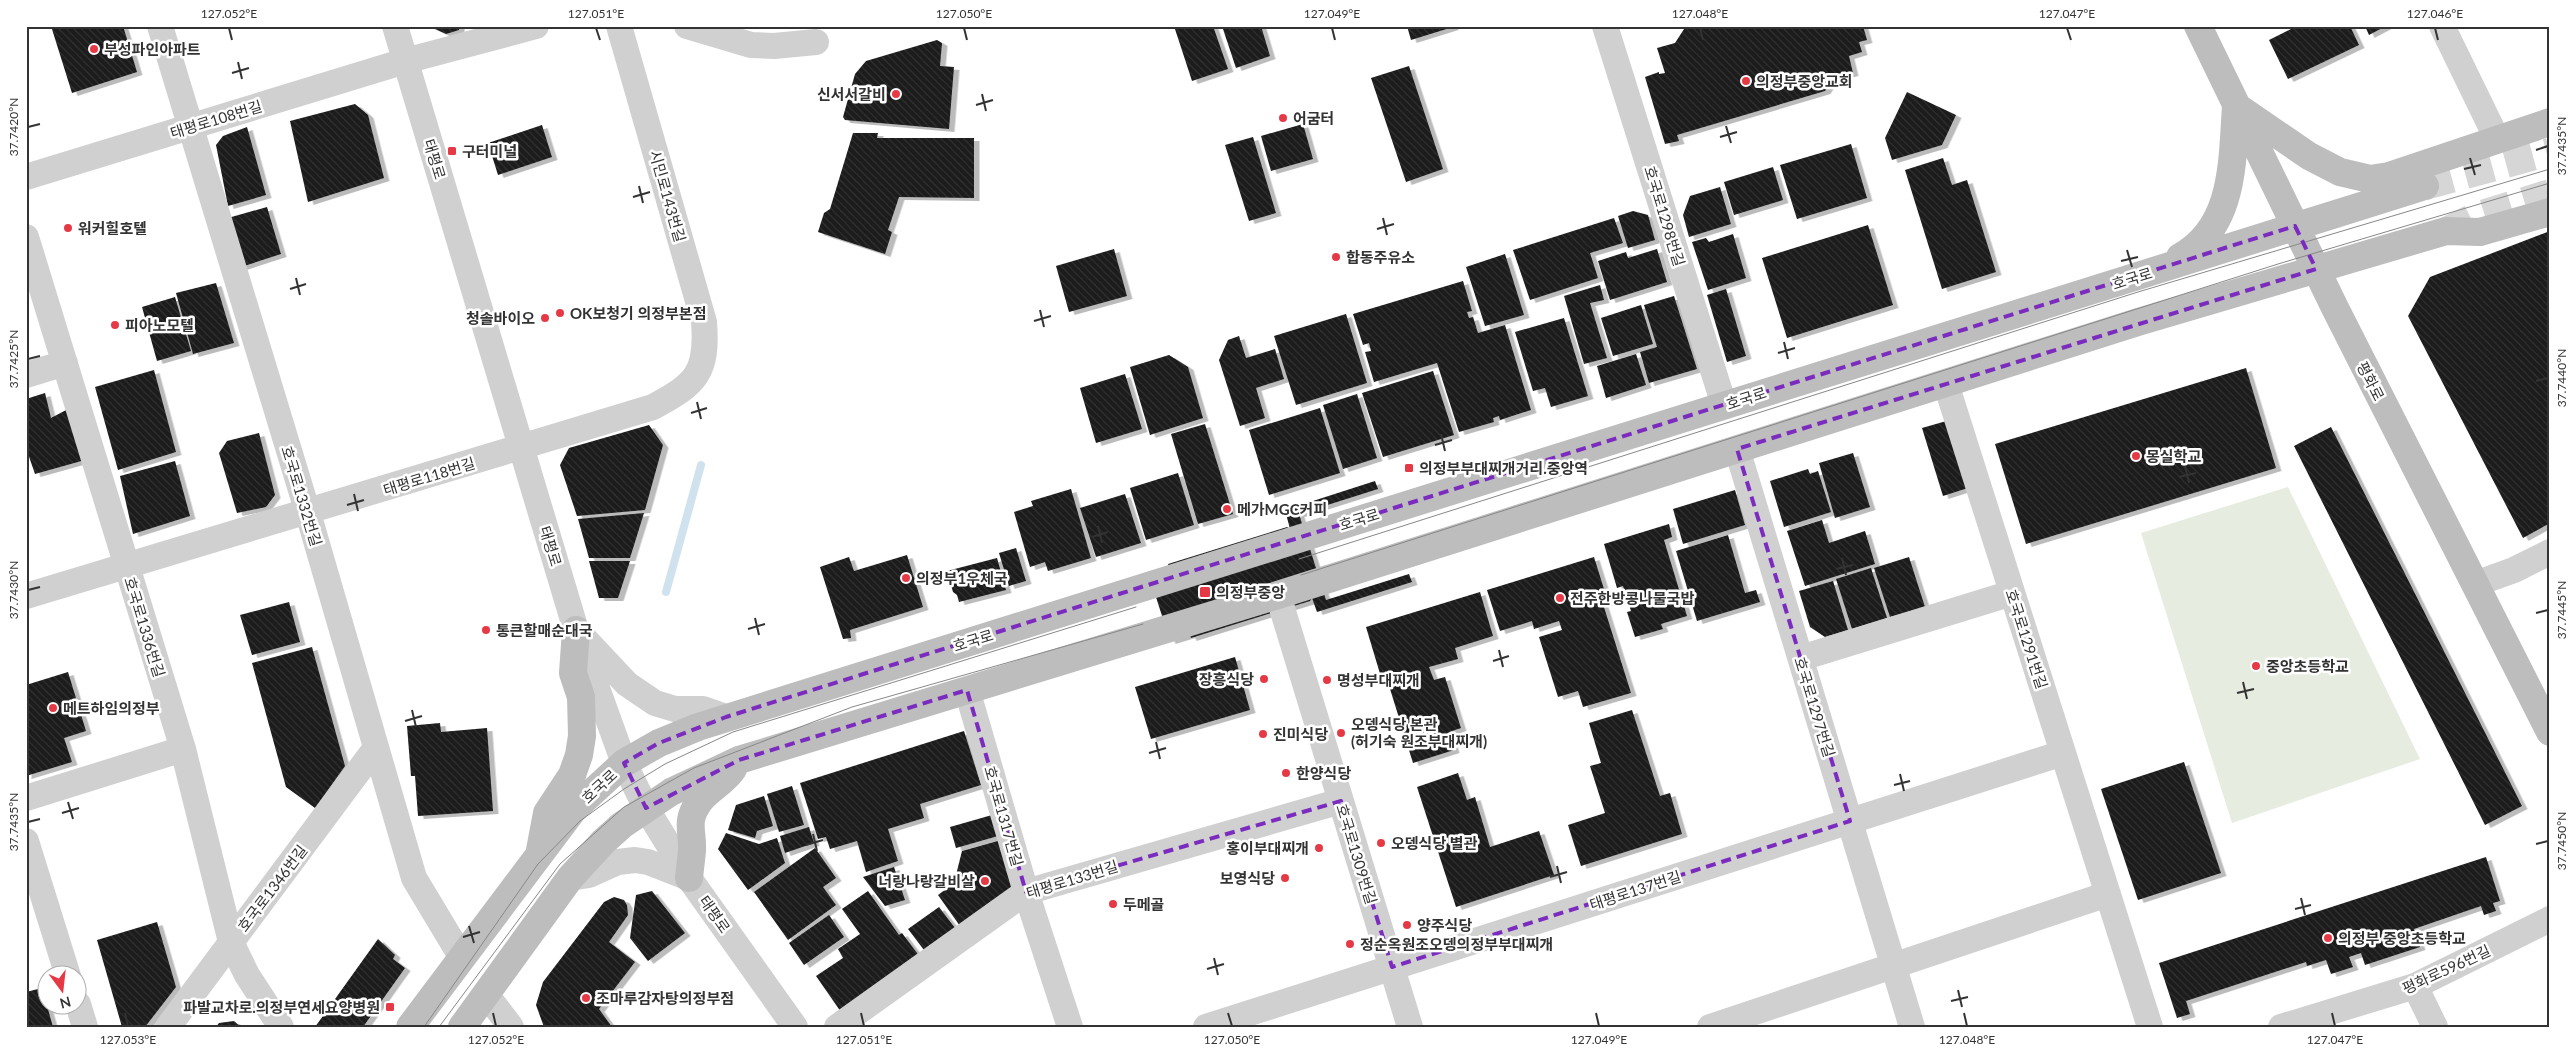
<svg xmlns="http://www.w3.org/2000/svg" width="2576" height="1053" font-family="Lato,'Noto Sans KR',sans-serif">
  <style>
    .grass { fill: #e6ecdf }
    .lines { fill: none; stroke-linecap: round; stroke-linejoin: round }
    .stream { stroke: #cfe2ee; stroke-width: 8 }
    .building { fill: url(#building-back-hatch); filter: url(#shadow) }
    .secondary-tunnel { stroke: #d6d6d6; stroke-width: 28; stroke-dasharray: 28 14; stroke-linecap: butt }
    .street { stroke: #d0d0d0; stroke-width: 26 }
    .secondary { stroke: #bdbdbd; stroke-width: 28 }
    .tram { stroke: #888; stroke-width: 1 }
    .marked { fill: none; stroke: #7b2cbf; stroke-width: 4; stroke-dasharray: 10 6; stroke-linejoin: round }
    .ticks { fill: none; stroke: #333; stroke-width: 2 }
    .poi-dot { fill: #e63946; stroke: #fff; stroke-width: 2 }
    .labels { text-anchor: middle; dominant-baseline: central; stroke-width: 5; stroke-linejoin: round; paint-order: stroke }
    .poi-label { font-size: 15px; font-weight: bold; fill: #333; stroke: #fff; text-anchor: start }
    .street-label { font-size: 15px; fill: #333; stroke: #fff }
    .neatline { fill: none; stroke: #333; stroke-width: 2 }
    .ticks-label { font-size: 12px; text-anchor: middle; fill: #333 }
  </style>
  <defs>
    <pattern id="building-back-hatch" width="6" height="6" patternUnits="userSpaceOnUse" patternTransform="scale(1.25)"><rect width="6" height="6" fill="#1a1a1a"/><path d="M-1 5l2 2M0 0l6 6M5-1l2 2" fill="none" stroke="#333"/></pattern>
    <filter id="shadow"><feDropShadow dx="5.5" dy="3" stdDeviation="0" flood-color="#0004"/></filter>
  </defs>
  <rect width="100%" height="100%" fill="#fff"/>
  <path class="grass" d="M2288,487l132,272 -188,64 -91,-290z"/>
  <g class="lines">
    <path class="stream" d="M666,592l35,-127"/>
  </g>
  <path class="building" d="M51,26h72l14,46 -65,21z
    M429,26h30v4l-13,4z
    M1174,26h39l15,43 -36,12z
    M1222,26h39l9,30 -34,12z
    M1407,26h46v1l-42,13z
    M1686,26h177l4,14 -8,2 3,10 -13,4 4,17 -24,6 1,4 -5,8 -148,44 2,6 -14,3 -20,-67 14,-5v2l6,-1 -8,-25 18,-5z
    M2297,26h53l9,19 -71,34 -19,-39z
    M2365,26h21l-17,9z
    M937,40l5,3 -2,23 14,1 -5,62 -104,-9 -2,-3 12,-43 11,-13z
    M1409,66l34,103 -37,13 -35,-104z
    M1907,92l49,23 -14,30 -50,15 -7,-22z
    M355,104l13,11 16,63 -76,24 -18,-81z
    M1303,124l10,35 -42,12 -10,-35z
    M542,125l10,32 -54,18 -10,-32z
    M247,127l19,68 -38,11 -12,-61 7,-9z
    M853,133h25l-1,5h97v60l-75,-1 -11,33 4,2 -7,22 -67,-22 6,-19 6,-4z
    M1253,137l23,76 -27,8 -24,-76z
    M1851,144l16,54 -70,21 -17,-54z
    M1943,158l9,27 15,-5 29,92 -54,17 -37,-119z
    M1773,167l10,33 -49,15 -10,-33z
    M1720,187l11,37 -42,13 -6,-22 7,-19z
    M267,207l14,47 -40,13 -13,-49z
    M1633,211l15,4 7,25 -27,8 -10,-32z
    M1614,218l9,25 -33,10 8,25 -68,22 -17,-50z
    M1868,225l25,80 -106,33 -25,-80z
    M2550,231v292l-27,15 -115,-222 22,-39z
    M1733,234l13,44 -38,12 -16,-48 14,-4 3,4z
    M1114,249l13,47 -58,16 -13,-46z
    M1657,249l10,33 -57,18 -12,-39 28,-9 2,6z
    M1505,254l19,61 -39,11 -19,-59z
    M1463,281l9,30 -5,1 2,6 4,-1 5,16 27,-8 26,85 -31,10 -1,-4 -6,2 1,4 -35,10 -22,-69 -63,19 -9,-30 6,-1 -2,-8 -6,2 -10,-31z
    M216,283l18,60 -41,11 -17,-61z
    M1600,285l4,15 -14,3 17,55 -23,6 -20,-68z
    M1726,289l20,67 -19,6 -20,-67z
    M1674,296l23,73 -48,14 -9,-31 17,-5 -13,-42z
    M175,297l16,54 -34,10 -15,-54z
    M1641,305l12,39 -40,12 -12,-38z
    M1346,314l21,69 -71,22 -22,-69z
    M1564,318l24,78 -37,11 -6,-19 -12,3 -18,-59z
    M1239,336l7,22 29,-9 9,30 -28,9 9,30 -25,8 -21,-66 9,-20z
    M1636,354l10,31 -40,13 -9,-32z
    M1169,355l19,12 15,51 -53,17 -20,-68z
    M2246,368l30,100 -250,76 -31,-100z
    M154,370l22,82 -58,18 -23,-83z
    M1433,371l21,64 -71,22 -21,-64z
    M1125,374l17,55 -46,14 -16,-55z
    M45,393l6,25 17,-9 17,51 -50,14 -9,-26v-49z
    M1357,394l20,64 -34,11 -20,-64z
    M1320,408l20,65 -71,22 -20,-65z
    M1950,420l21,67 -28,9 -21,-68z
    M1205,424l28,90 -35,10 -27,-90z
    M649,425l14,20 -18,65 -68,6 -17,-51 9,-17z
    M2331,427l191,379 -37,19 -191,-379z
    M259,433l16,62 -9,12 -29,6 -18,-60 8,-12z
    M1853,453l17,54 -35,11 -16,-55z
    M175,461l15,55 -57,18 -13,-58z
    M1808,469l2,5 8,-3 13,41 -47,15 -14,-46z
    M1178,473l16,52 -48,15 -16,-52z
    M1375,481l3,8 -79,25 27,86 83,-26 3,8 -95,30 -5,-14 -2,3 -119,37 -1,-3 -20,6 -22,-69 21,-6 -1,-2 119,-37 3,2 -5,-19z
    M1071,489l20,69 -43,13 -3,-9 -15,5 -16,-55 19,-6 -2,-5z
    M1735,490l10,35 -62,19 -10,-35z
    M1125,494l16,49 -45,14 -16,-49z
    M644,513l-14,45h-41l-11,-39z
    M1822,520l7,23 36,-12 10,33 -70,22 -18,-55z
    M1669,524l3,13 -8,3 23,76 -26,8 2,5 -28,8 -8,-25 4,-1 -8,-25 -6,2 -13,-44z
    M1728,535l17,58 11,-3 4,12 -63,19 -21,-70z
    M1016,548l10,33 -17,5 -10,-33z
    M907,555l16,52 -73,23 1,8 -8,1 -23,-72 29,-10 5,14z
    M1594,557l14,45 -5,2 28,89 -48,14 -5,-16 -20,6 -19,-60 23,-7 -3,-9 -25,8 -2,-8 -32,10 -13,-41z
    M1909,557l16,50 -35,10 -16,-49z
    M997,558l9,32 -47,12 -2,-7 -4,-3 -6,-21z
    M589,561h41l-12,37h-19z
    M1871,568l16,50 -35,11 -16,-50z
    M1833,581l15,49 -23,7 -15,-10 -11,-36z
    M1480,592l13,44 -38,12 3,11 -29,8 5,13 11,-3 16,51 -12,4 5,18 -41,13 -27,-87 -5,1 -15,-50z
    M289,602l11,40 -48,13 -12,-40z
    M312,647l33,119 -30,42 -29,-21 -34,-124z
    M1235,657l15,53 -99,29 -16,-52z
    M68,672l18,59 -22,7 8,24 -46,14v-91z
    M1632,710l28,86 10,-3 12,41 -101,32 -13,-41 37,-12 -15,-47 11,-3 -12,-40z
    M440,723l1,9 46,-4 6,83 -75,5 -3,-40h-4l-4,-50z
    M964,731l17,54 -61,19 4,14 -36,11 10,32 -32,11 -9,-31 -27,8 -4,-12 -8,2 -18,-56z
    M2184,762l37,111 -83,27 -37,-111z
    M1458,773l9,27 8,-3 15,50 49,-16 15,44 -98,32 -39,-120z
    M792,786l12,39 -25,7 -12,-38z
    M764,796l9,30 -16,5 -2,7 -27,-8 8,-25z
    M992,815l6,21 -42,12 -6,-21z
    M809,827l5,16 -29,10 -5,-17z
    M726,833l33,11 18,-6 8,25 -37,27 -30,-41z
    M1001,840l13,47 -54,39 -22,-31 16,-12 8,-32z
    M815,848l21,30 -13,9 13,18 -48,35 -34,-48z
    M2486,857l14,44 -7,2 3,8 -12,4 -3,-9 -67,23 6,18 -55,18 -4,-12 -12,4 4,10 -22,7 -5,-14 -19,6 -1,-4 -120,39 4,13 -13,4 -18,-55z
    M894,867l11,33 -20,6 -22,-29z
    M652,891l33,42 -37,28 -18,-23 6,-43z
    M868,891l31,44 3,-2 18,24 -79,55 -25,-36 27,-18 -5,-9 22,-15 -18,-25z
    M614,897l10,3 3,5 1,10 -19,27 26,20 -36,47 13,18h-68l-8,-22 7,-23 61,-80z
    M939,907l16,21 -31,22 -16,-21z
    M829,915l15,22 -40,28 -15,-22z
    M157,922l19,65 -31,40h-23l-25,-87z
    M378,939l17,16 -2,4 12,9 -42,59h-48z
    M42,988l11,39h-27v-35z
    M234,1021l7,6h-25l3,-4z"/>
  <g class="lines">
    <path class="secondary-tunnel" d="M2425,186l125,-34
      M2446,231l30,-15 74,-23"/>
    <path class="street" d="M160,26l148,487 106,365 48,80
      M395,26l181,604 48,133 22,45 43,70 106,149
      M687,26l64,19 23,1 42,-4
      M1605,26l119,379
      M2442,26l55,113
      M26,177l379,-116 131,-35
      M26,237l157,512 48,193 16,33 34,52
      M26,375l39,-12
      M1946,384l204,643
      M1737,449l175,578
      M2475,584l39,-14 36,-18
      M1278,595l132,432
      M26,596l627,-189c43,-23 55,-34 51,-85l-85,-296
      M581,635l46,49 28,19 20,6h28l23,8
      M1801,658l211,-65
      M967,690l59,202 44,135
      M26,798l157,-49
      M26,841l42,135
      M570,878l19,-3 29,-13 17,-2 13,2 41,16
      M2415,986l20,41
      M486,994l25,33
      M78,1004l7,23
      M168,1027l207,-278
      M837,1027l189,-135 315,-91
      M1206,1027l857,-274
      M1710,1027l398,-133
      M2281,1027l134,-41 135,-67"/>
    <path class="secondary" d="M2198,26l137,282 215,424
      M2389,176l161,-54
      M2180,257c55,-30 52,-96 56,-151l73,50 31,16 30,7 19,-3 36,10
      M540,850l7,-37 25,-38 7,-20 3,-19 -1,-39 -8,-24 3,-43
      M689,878c1,-9 2,-18 3,-27 1,-21 -7,-29 7,-49 9,-13 25,-19 34,-33
      M410,1027l163,-217 51,-47 35,-20 39,-16 1727,-541
      M462,1027l108,-149 33,-36 19,-17 49,-33 68,-32 539,-165 860,-273 308,-91 34,1 70,-20"/>
    <path class="tram" d="M1299,559l839,-267 412,-123
      M1301,575l977,-311 272,-81
      M424,1027l114,-163 42,-43 44,-32 41,-25 68,-32 403,-125
      M439,1027l121,-163 64,-57 70,-39 158,-61 291,-83"/>
  </g>
  <path class="marked" d="M2295,226l21,43 -579,180 113,372 -458,146 -51,-166 -315,91 -59,-202 -228,70 -93,48 -22,-45 35,-20 67,-26z"/>
  <path class="ticks" d="M229,28l3,12M596,28l4,12M964,28l3,12M1332,28l3,12M1700,28l3,12M2067,28l4,12M2435,28l3,12M238,62l4,17M232,73l17,-5M982,94l4,17M976,105l17,-5M1726,126l5,17M28,127l12,-3M1720,137l17,-5M2536,150l12,-4M2470,158l5,17M2464,169l17,-4M639,186l4,17M633,197l17,-5M1383,218l4,17M1377,229l17,-5M2127,250l5,17M2121,261l17,-4M296,278l4,17M290,289l16,-5M1040,310l4,17M1034,321l17,-5M1784,342l4,17M1778,353l17,-5M28,359l12,-3M2536,381l12,-3M697,402l4,17M691,413l16,-5M1441,434l4,17M1435,445l17,-5M2185,466l4,17M2179,477l17,-4M354,494l4,17M347,505l17,-5M1098,526l4,17M1092,537l16,-5M1842,558l4,17M1836,569l17,-4M28,590l12,-3M2536,613l12,-3M755,618l4,17M748,629l17,-5M1499,650l4,17M1493,661l16,-5M2243,682l4,17M2237,693l17,-4M412,710l4,17M405,721l17,-5M1156,742l4,17M1149,753l17,-5M1900,774l4,17M1894,785l16,-4M68,802l5,17M62,813l17,-5M28,822l12,-3M813,834l4,17M2536,844l12,-3M806,845l17,-5M1557,866l4,17M1550,877l17,-5M2301,898l4,17M2295,909l16,-4M469,926l5,17M463,937l17,-5M1214,958l4,17M1207,969l17,-5M1958,990l4,17M1951,1001l17,-4M125,1013l3,13M493,1013l3,13M861,1013l3,13M1228,1013l4,13M1596,1013l3,13M1964,1013l3,13M2332,1013l3,13"/>
  <g class="poi-dot">
    <circle cx="94" cy="49" r="5"/>
    <circle cx="1746" cy="81" r="5"/>
    <circle cx="896" cy="94" r="5"/>
    <circle cx="1283" cy="118" r="5"/>
    <rect x="447" y="146" width="10" height="10" rx="2.5"/>
    <circle cx="68" cy="228" r="5"/>
    <circle cx="1336" cy="257" r="5"/>
    <circle cx="560" cy="313" r="5"/>
    <circle cx="545" cy="318" r="5"/>
    <circle cx="115" cy="325" r="5"/>
    <circle cx="2136" cy="456" r="5"/>
    <rect x="1404" y="463" width="10" height="10" rx="2.5"/>
    <circle cx="1227" cy="509" r="5"/>
    <circle cx="906" cy="578" r="5"/>
    <rect x="1199" y="586" width="12" height="12" rx="2.5"/>
    <circle cx="1560" cy="598" r="5"/>
    <circle cx="486" cy="630" r="5"/>
    <circle cx="2256" cy="666" r="5"/>
    <circle cx="1264" cy="679" r="5"/>
    <circle cx="1327" cy="680" r="5"/>
    <circle cx="53" cy="708" r="5"/>
    <circle cx="1341" cy="733" r="5"/>
    <circle cx="1263" cy="734" r="5"/>
    <circle cx="1286" cy="773" r="5"/>
    <circle cx="1381" cy="843" r="5"/>
    <circle cx="1319" cy="848" r="5"/>
    <circle cx="1285" cy="878" r="5"/>
    <circle cx="985" cy="881" r="5"/>
    <circle cx="1113" cy="904" r="5"/>
    <circle cx="1407" cy="925" r="5"/>
    <circle cx="2328" cy="938" r="5"/>
    <circle cx="1350" cy="944" r="5"/>
    <circle cx="586" cy="998" r="5"/>
    <rect x="385" y="1002" width="10" height="10" rx="2.5"/>
  </g>
  <g class="labels">
    <g class="poi-label">
      <text x="104" y="49">부성파인아파트</text>
      <text x="1756" y="81">의정부중앙교회</text>
      <text x="886" y="94" text-anchor="end">신서서갈비</text>
      <text x="1293" y="118">어굼터</text>
      <text x="462" y="151">구터미널</text>
      <text x="78" y="228">워커힐호텔</text>
      <text x="1346" y="257">합동주유소</text>
      <text x="570" y="313">OK보청기 의정부본점</text>
      <text x="535" y="318" text-anchor="end">청솔바이오</text>
      <text x="125" y="325">피아노모텔</text>
      <text x="2146" y="456">몽실학교</text>
      <text x="1419" y="468">의정부부대찌개거리.중앙역</text>
      <text x="1237" y="509">메가MGC커피</text>
      <text x="916" y="578">의정부1우체국</text>
      <text x="1216" y="592">의정부중앙</text>
      <text x="1570" y="598">전주한방콩나물국밥</text>
      <text x="496" y="630">통큰할매순대국</text>
      <text x="2266" y="666">중앙초등학교</text>
      <text x="1254" y="679" text-anchor="end">장흥식당</text>
      <text x="1337" y="680">명성부대찌개</text>
      <text x="63" y="708">메트하임의정부</text>
      <text x="1351" y="724">오뎅식당 본관<tspan x="1351" dy="17">(허기숙 원조부대찌개)</tspan></text>
      <text x="1273" y="734">진미식당</text>
      <text x="1296" y="773">한양식당</text>
      <text x="1391" y="843">오뎅식당 별관</text>
      <text x="1309" y="848" text-anchor="end">홍이부대찌개</text>
      <text x="1275" y="878" text-anchor="end">보영식당</text>
      <text x="975" y="881" text-anchor="end">너랑나랑갈비살</text>
      <text x="1123" y="904">두메골</text>
      <text x="1417" y="925">양주식당</text>
      <text x="2338" y="938">의정부 중앙초등학교</text>
      <text x="1360" y="944">정순옥원조오뎅의정부부대찌개</text>
      <text x="596" y="998">조마루감자탕의정부점</text>
      <text x="380" y="1007" text-anchor="end">파발교차로.의정부연세요양병원</text>
    </g>
    <g class="street-label">
      <text transform="translate(216 119) rotate(-17)">태평로108번길</text>
      <text transform="translate(435 159) rotate(73)">태평로</text>
      <text transform="translate(668 196) rotate(74)">시민로143번길</text>
      <text transform="translate(1665 216) rotate(73)">호국로1298번길</text>
      <text transform="translate(2132 278) rotate(-17)">호국로</text>
      <text transform="translate(2371 381) rotate(63)">평화로</text>
      <text transform="translate(1746 398) rotate(-18)">호국로</text>
      <text transform="translate(429 476) rotate(-17)">태평로118번길</text>
      <text transform="translate(302 496) rotate(73)">호국로1332번길</text>
      <text transform="translate(1359 519) rotate(-17)">호국로</text>
      <text transform="translate(551 546) rotate(73)">태평로</text>
      <text transform="translate(145 627) rotate(73)">호국로1336번길</text>
      <text transform="translate(2027 639) rotate(72)">호국로1291번길</text>
      <text transform="translate(973 640) rotate(-17)">호국로</text>
      <text transform="translate(1815 707) rotate(73)">호국로1297번길</text>
      <text transform="translate(599 786) rotate(-43)">호국로</text>
      <text transform="translate(1004 816) rotate(74)">호국로1317번길</text>
      <text transform="translate(1357 854) rotate(73)">호국로1309번길</text>
      <text transform="translate(1072 879) rotate(-17)">태평로133번길</text>
      <text transform="translate(272 888) rotate(-53)">호국로1346번길</text>
      <text transform="translate(1635 890) rotate(-18)">태평로137번길</text>
      <text transform="translate(715 914) rotate(55)">태평로</text>
      <text transform="translate(2446 969) rotate(-25)">평화로596번길</text>
    </g>
  </g>
  <rect width="2576" height="1053" fill="none" stroke="#ffffff" stroke-width="55"/>
  <g transform="translate(62 990) rotate(165)"><circle r="24" fill="#ffffff" stroke="#adadad"/>
  <path d="M0-4L9 19L0 12L-9 19Z" fill="#e63946"/>
  <text y="-8" font-size="14" font-weight="bold" text-anchor="middle" fill="#333333">N</text>
  </g>
  <rect x="28" y="28" width="2520" height="998" class="neatline"/>
  <g class="ticks-label">
    <text x="229" y="18">127.052°E</text>
    <text x="596" y="18">127.051°E</text>
    <text x="964" y="18">127.050°E</text>
    <text x="1332" y="18">127.049°E</text>
    <text x="1700" y="18">127.048°E</text>
    <text x="2067" y="18">127.047°E</text>
    <text x="2435" y="18">127.046°E</text>
    <text transform="translate(14 127) rotate(-90)" y="4">37.7420°N</text>
    <text transform="translate(2562 146) rotate(-90)" y="4">37.7435°N</text>
    <text transform="translate(14 359) rotate(-90)" y="4">37.7425°N</text>
    <text transform="translate(2562 378) rotate(-90)" y="4">37.7440°N</text>
    <text transform="translate(14 590) rotate(-90)" y="4">37.7430°N</text>
    <text transform="translate(2562 610) rotate(-90)" y="4">37.7445°N</text>
    <text transform="translate(14 822) rotate(-90)" y="4">37.7435°N</text>
    <text transform="translate(2562 841) rotate(-90)" y="4">37.7450°N</text>
    <text x="128" y="1044">127.053°E</text>
    <text x="496" y="1044">127.052°E</text>
    <text x="864" y="1044">127.051°E</text>
    <text x="1232" y="1044">127.050°E</text>
    <text x="1599" y="1044">127.049°E</text>
    <text x="1967" y="1044">127.048°E</text>
    <text x="2335" y="1044">127.047°E</text>
  </g>
</svg>
